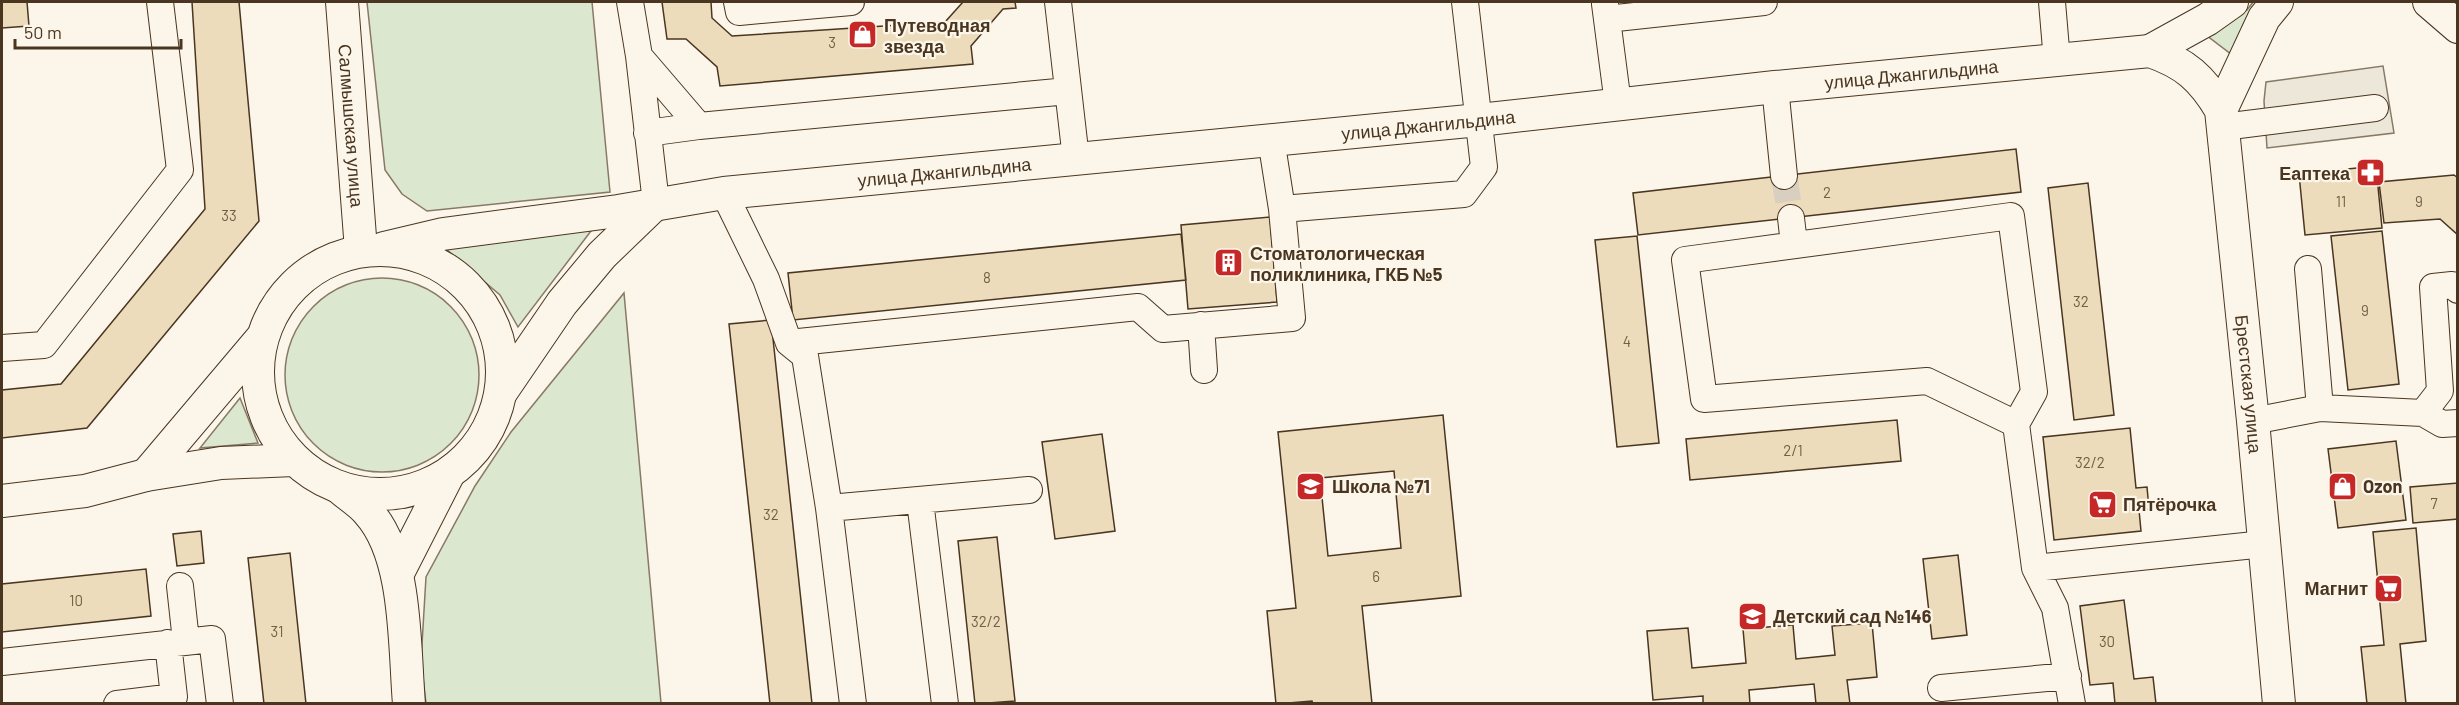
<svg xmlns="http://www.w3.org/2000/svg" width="2459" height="705" font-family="Barlow,sans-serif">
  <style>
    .green { fill: #dce7d0; stroke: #887966; stroke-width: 1.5 }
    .parking { fill: #ede7d9; stroke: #887966; stroke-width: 1.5 }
    .building { fill: #ecdcbc; stroke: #4a3520; stroke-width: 1.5; fill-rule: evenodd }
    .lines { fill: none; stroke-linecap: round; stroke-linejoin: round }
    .minor-tunnel { stroke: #d8cfc1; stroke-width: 26; stroke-dasharray: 26 13; stroke-linecap: butt }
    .minor-casing { stroke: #4a3520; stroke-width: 28 }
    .major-casing { stroke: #4a3520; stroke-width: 34 }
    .minor { stroke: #fbf6e9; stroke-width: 26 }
    .major { stroke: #fbf6e9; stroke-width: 32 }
    .labels { text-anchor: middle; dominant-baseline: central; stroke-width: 4.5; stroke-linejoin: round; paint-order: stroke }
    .number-label { font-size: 15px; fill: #725f47 }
    .poi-label { font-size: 18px; font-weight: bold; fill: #4a3520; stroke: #fbf6e9; text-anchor: start }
    .street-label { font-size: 18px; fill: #4a3520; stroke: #fbf6e9 }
  </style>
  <rect width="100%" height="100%" fill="#fbf6e9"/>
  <path class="green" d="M367,2h225l18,190 -183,19 -25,-17 -17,-24z
    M2253,2h6l-28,52 -25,-19 41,-25z
    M594,227l-76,100 -18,-32 -61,-52z
    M285 375a97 97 0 1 1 194 0a97 97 0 1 1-194 0Z
    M624,293l37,410h-235l-5,-42 5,-84 49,-91 36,-54z
    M240,398l18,45 -58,5z"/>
  <path class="parking" d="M2383,66l11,67 -127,15 -3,-47 2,-19z"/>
  <path class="building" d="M2,2h25l2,24 -27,2z
    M192,2h47l20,219 -172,207 -85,10v-48l59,-6 144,-175z
    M662,2h49l1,16 20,18 213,-14 18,-20h52l1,6 -13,1 -32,37 2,18 -253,22 -3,-19 -31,-28h-19z
    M2016,149l5,43 -383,43 -5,-42z
    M2376,166l6,62 -77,7 -6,-61z
    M2454,175l4,3v57l-18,-16 -56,4 -5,-41z
    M2088,183l26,232 -40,5 -26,-232z
    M1270,217l7,85 -89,7 -7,-84z
    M2382,231l17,153 -51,6 -17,-154z
    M1181,234l5,46 -393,40 -5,-47z
    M1637,236l22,207 -42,4 -22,-207z
    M771,320l41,384h-42l-41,-380z
    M1443,415l18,181 -99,10 10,98h-59l-1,-3 -36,3 -9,-93 29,-3 -18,-176zM1394,471l7,77 -73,8 -8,-78z
    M1897,420l4,41 -211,19 -4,-41z
    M2130,428l6,60 11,-1 2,22 -10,1 2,21 -87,9 -11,-103z
    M1102,434l13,97 -60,8 -13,-97z
    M2396,441l10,79 -68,8 -10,-79z
    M2458,483v36l-45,4 -3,-36z
    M2416,528l10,113 -26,3 6,60h-39l-6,-57 23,-2 -11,-113z
    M201,531l3,32 -27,3 -4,-32z
    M997,537l18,164 -40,3 -17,-163z
    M290,553l16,151h-42l-16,-146z
    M1958,555l9,80 -35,4 -9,-80z
    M146,569l5,47 -149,16v-48z
    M2124,600l10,79 19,-2 3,27h-41l-2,-21 -23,2 -10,-79z
    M1872,623l5,54 -30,3 3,24h-34l-2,-20 -65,6 1,14h-47v-8l-50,4 -6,-69 41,-3 4,40 54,-5 -3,-34 50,-4 3,34 39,-4 -3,-29z"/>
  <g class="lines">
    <path class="minor-tunnel" d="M1784,176l7,42"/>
    <defs>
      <path id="minor" d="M630,2l9,54 60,70 369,-35
        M737,2l2,10 112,-10
        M1058,2l18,157
        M2052,2l5,59
        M1605,4l13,100
        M1607,19l157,-17
        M639,56l17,147
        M1775,87l9,89
        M2223,127l152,-19
        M647,133l52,-7
        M724,193l42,86 23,64 16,13 24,152
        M1282,209l182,-15 20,-27 -19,-165
        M1791,218l3,26
        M2308,269l12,139
        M1201,325l3,45
        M789,343l349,-36 25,22 129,-11 -10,-109 -11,-70
        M2,348l42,-3 136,-175 -20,-168
        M2423,413l17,-22 -7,-104 19,-2 6,5
        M2253,421l67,-13 103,5 19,11 16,-1
        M2016,424l-89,-43 -223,18 -19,-139 326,-44 23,176 -18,32 19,144 229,-24
        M920,501l25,203
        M2035,568l20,40 17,96
        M180,586l6,55
        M2,662l210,-23 8,65
        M1941,688l127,-12
        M117,704l57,-7 -6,-54
        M853,704l-24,-196 200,-18"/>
      <g id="major">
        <path id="s1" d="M342,2l19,248"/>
        <path d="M2429,2l29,25"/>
        <path d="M2150,51l58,-32 24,-17"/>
        <path d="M2221,110l43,-92 13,-16"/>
        <path id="s2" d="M384,248l59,-14 175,-23 106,-18 755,-73 296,-33 375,-36c35,12 52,27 71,59l32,311 26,283"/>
        <circle cx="380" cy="372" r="122"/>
        <path d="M502,391l60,-88 40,-48 54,-52"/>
        <path d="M146,475l115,-136"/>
        <path d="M340,488c9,8 21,15 28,24 40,44 36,134 41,192"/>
        <path d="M2,501l83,-10 61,-16 75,-12 73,-3"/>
        <path d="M398,573l50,-98"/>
      </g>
    </defs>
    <use href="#minor" class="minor-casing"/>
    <use href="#major" class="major-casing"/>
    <use href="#minor" class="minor"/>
    <use href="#major" class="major"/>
  </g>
  <defs>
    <symbol id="shop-square" viewBox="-11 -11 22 22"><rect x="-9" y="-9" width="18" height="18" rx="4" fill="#c62828" stroke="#fbf6e9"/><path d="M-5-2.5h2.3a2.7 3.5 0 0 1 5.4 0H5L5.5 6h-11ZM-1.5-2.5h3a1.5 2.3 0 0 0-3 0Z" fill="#fff"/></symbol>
    <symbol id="pharmacy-square" viewBox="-11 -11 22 22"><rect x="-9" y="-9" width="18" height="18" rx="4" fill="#c62828" stroke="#fbf6e9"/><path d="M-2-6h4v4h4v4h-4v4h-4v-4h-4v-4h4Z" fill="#fff"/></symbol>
    <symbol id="building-square" viewBox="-11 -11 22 22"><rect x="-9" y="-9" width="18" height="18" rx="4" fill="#c62828" stroke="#fbf6e9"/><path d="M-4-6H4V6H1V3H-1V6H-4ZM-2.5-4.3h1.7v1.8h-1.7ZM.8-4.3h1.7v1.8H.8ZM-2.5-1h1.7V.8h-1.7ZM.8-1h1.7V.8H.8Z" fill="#fff"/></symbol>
    <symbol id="school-square" viewBox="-11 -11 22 22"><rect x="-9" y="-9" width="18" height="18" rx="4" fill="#c62828" stroke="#fbf6e9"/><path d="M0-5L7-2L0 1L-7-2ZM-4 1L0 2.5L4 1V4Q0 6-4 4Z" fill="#fff"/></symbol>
    <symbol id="supermarket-square" viewBox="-11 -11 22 22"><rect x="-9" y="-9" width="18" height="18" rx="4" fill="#c62828" stroke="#fbf6e9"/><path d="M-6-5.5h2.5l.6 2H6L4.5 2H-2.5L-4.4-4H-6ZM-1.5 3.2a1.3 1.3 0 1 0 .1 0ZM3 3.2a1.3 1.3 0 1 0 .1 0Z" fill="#fff"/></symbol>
  </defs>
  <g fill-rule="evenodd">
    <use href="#shop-square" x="846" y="18" width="33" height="33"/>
    <use href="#pharmacy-square" x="2354" y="156" width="33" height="33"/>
    <use href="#building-square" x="1212" y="246" width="33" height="33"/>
    <use href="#school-square" x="1294" y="470" width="33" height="33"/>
    <use href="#shop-square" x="2326" y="470" width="33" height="33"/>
    <use href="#supermarket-square" x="2086" y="488" width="33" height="33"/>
    <use href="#supermarket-square" x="2372" y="572" width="33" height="33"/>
    <use href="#school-square" x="1736" y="600" width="33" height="33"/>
  </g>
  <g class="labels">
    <g class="number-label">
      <text x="832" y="42">3</text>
      <text x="1827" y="192">2</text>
      <text x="2341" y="201">11</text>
      <text x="2419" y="201">9</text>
      <text x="229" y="215">33</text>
      <text x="987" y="277">8</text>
      <text x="2081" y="301">32</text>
      <text x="2365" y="310">9</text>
      <text x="1627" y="341">4</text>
      <text x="1793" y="450">2/1</text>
      <text x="2090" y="462">32/2</text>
      <text x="2434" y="503">7</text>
      <text x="771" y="514">32</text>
      <text x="1376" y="576">6</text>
      <text x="76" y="600">10</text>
      <text x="986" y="621">32/2</text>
      <text x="277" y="631">31</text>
      <text x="2107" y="641">30</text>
    </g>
    <g class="poi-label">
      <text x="884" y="25">Путеводная<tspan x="884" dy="21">звезда</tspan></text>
      <text x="2350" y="173" text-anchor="end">Еаптека</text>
      <text x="1250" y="253">Стоматологическая<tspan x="1250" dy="21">поликлиника, ГКБ №5</tspan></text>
      <text x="1332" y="486">Школа №71</text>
      <text x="2363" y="486">Ozon</text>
      <text x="2123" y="504">Пятёрочка</text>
      <text x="2368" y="588" text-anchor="end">Магнит</text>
      <text x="1773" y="616">Детский сад №146</text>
    </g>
    <g class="street-label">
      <text stroke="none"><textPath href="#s2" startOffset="1538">улица Джангильдина</textPath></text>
      <text stroke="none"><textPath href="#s2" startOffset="1052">улица Джангильдина</textPath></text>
      <text stroke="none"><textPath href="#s1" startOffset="124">Салмышская улица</textPath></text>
      <text stroke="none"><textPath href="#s2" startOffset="566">улица Джангильдина</textPath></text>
      <text stroke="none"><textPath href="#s2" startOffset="2148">Брестская улица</textPath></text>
    </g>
  </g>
  <rect width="2459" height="705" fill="none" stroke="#4a3520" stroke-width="6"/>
  <path d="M15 39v9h166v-9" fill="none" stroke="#4a3520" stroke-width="3"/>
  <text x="24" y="39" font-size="18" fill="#4a3520" stroke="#fbf6e9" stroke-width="4.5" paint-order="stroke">50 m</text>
</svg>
